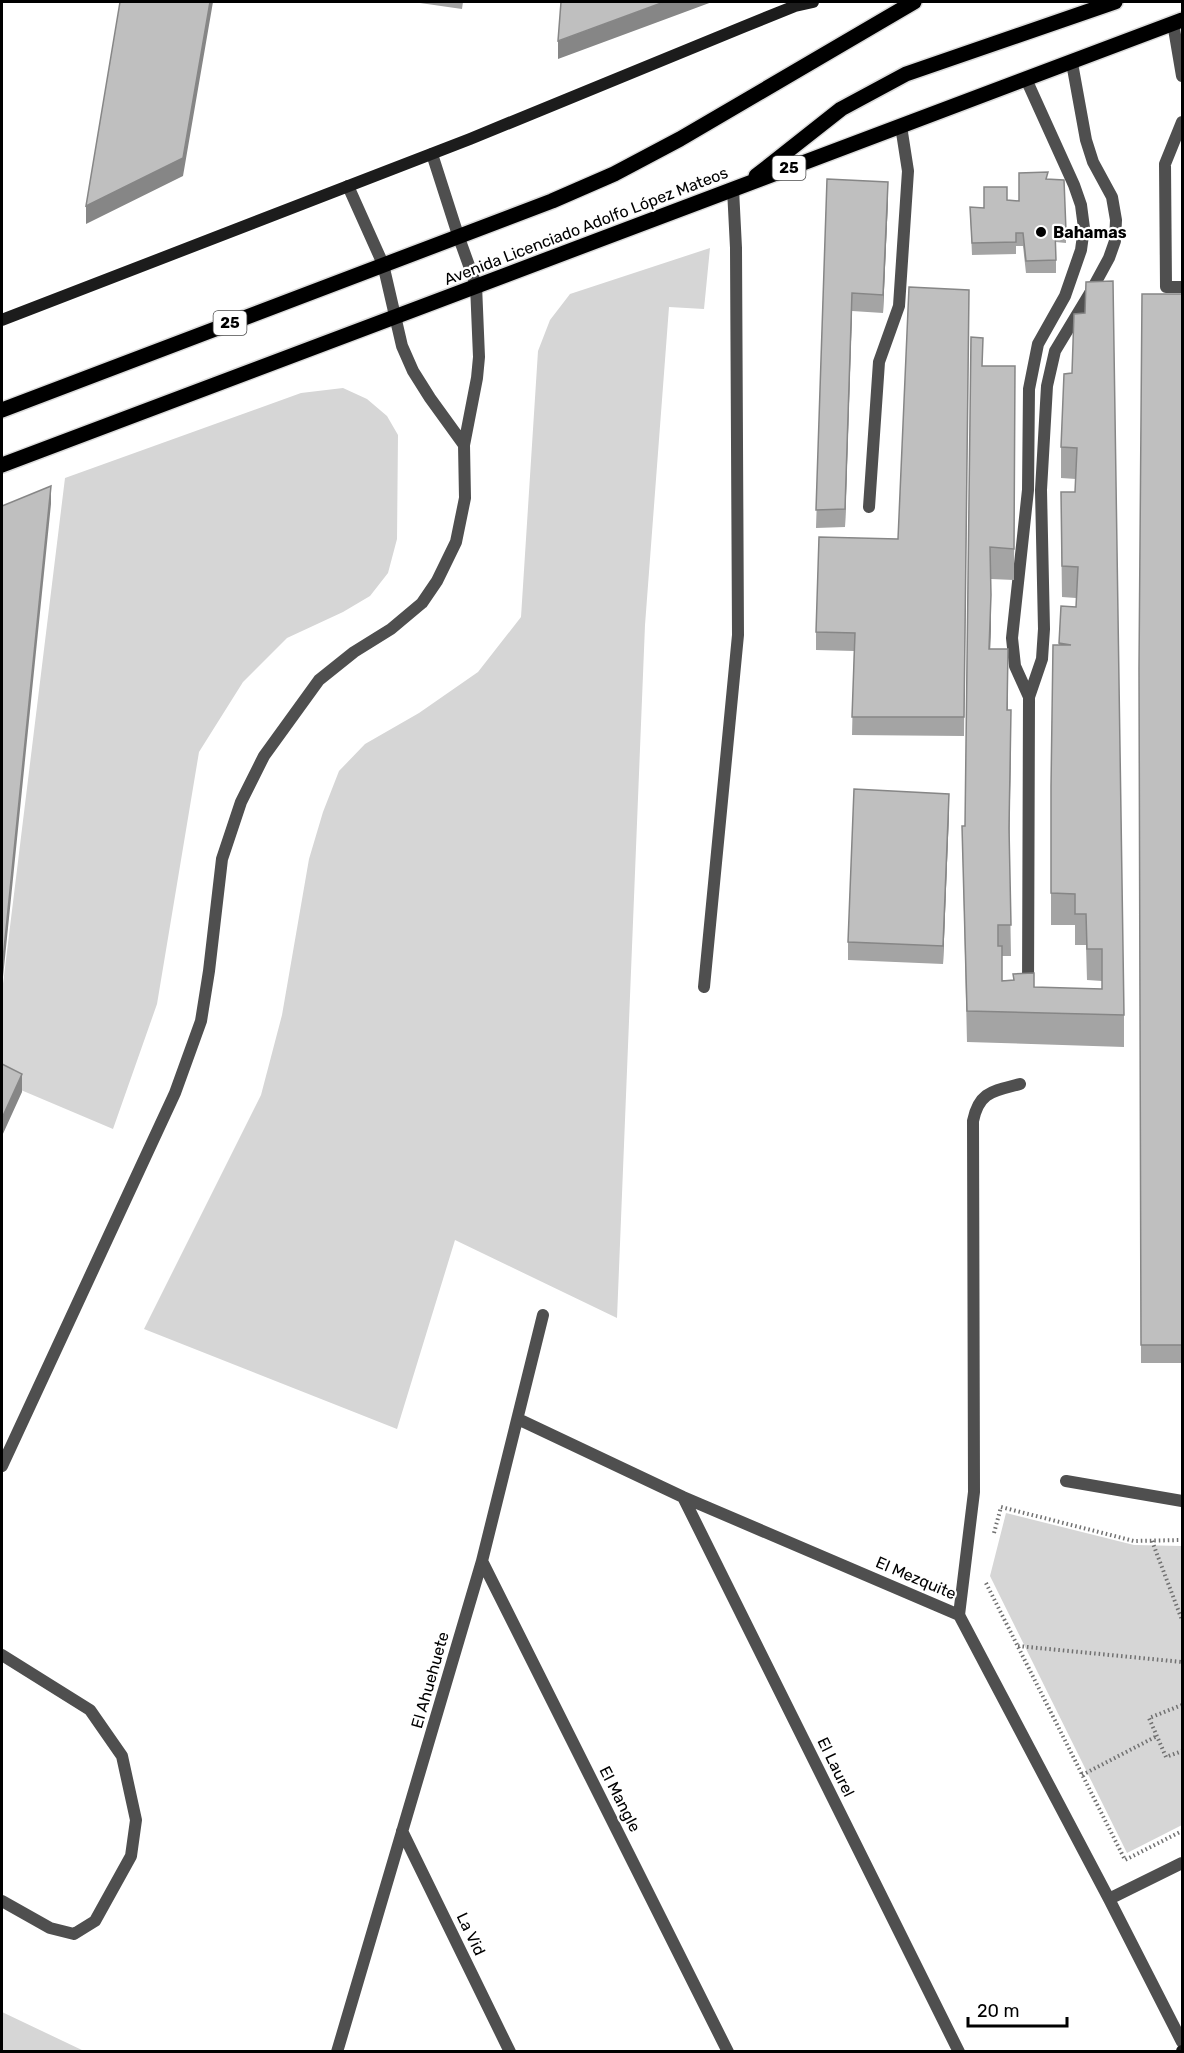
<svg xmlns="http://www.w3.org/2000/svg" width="1184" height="2053" font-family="Rubik,sans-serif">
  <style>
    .green { fill: #d6d6d6 }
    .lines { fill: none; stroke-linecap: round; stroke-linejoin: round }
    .primary-casing { stroke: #dbdbdb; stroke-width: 18 }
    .path { stroke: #717171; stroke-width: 4; stroke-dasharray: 1.5 3; stroke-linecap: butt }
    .lane { stroke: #4f4f4f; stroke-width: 12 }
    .street { stroke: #4f4f4f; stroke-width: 12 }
    .secondary { stroke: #1c1c1c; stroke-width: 12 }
    .primary { stroke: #000; stroke-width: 15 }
    .wall { fill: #a4a4a4 }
    .shaded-wall { fill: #868686 }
    .building { fill: #bfbfbf; stroke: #868686; stroke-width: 1.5 }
    .poi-dot { fill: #000; stroke: #fff; stroke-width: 2 }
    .labels { text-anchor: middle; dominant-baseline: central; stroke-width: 4.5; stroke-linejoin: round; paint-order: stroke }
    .shield { fill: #fff; stroke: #4c4c4c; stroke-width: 1.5 }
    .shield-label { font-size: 15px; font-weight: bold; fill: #000 }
    .street-label { font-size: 16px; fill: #000; stroke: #fff }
    .poi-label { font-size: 16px; font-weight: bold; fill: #000; stroke: #fff; text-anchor: start }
  </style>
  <rect width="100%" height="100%" fill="#fff"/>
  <path class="green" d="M710,248l-6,61 -35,-2 -24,318 -28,693 -162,-78 -58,189 -253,-100 117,-234 21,-80 27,-156 14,-47 16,-41 26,-27 54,-31 59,-41 43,-55 17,-266 12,-31 20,-26z
    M343,388l24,11 20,17 11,19 -1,104 -9,34 -18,23 -27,16 -56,26 -44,44 -44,70 -42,252 -44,125 -111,-47v-90l63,-514 236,-85z
    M1006,1513l128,32 48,1v279l-55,28 -137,-277z
    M2,2012l82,39h-82z"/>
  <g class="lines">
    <defs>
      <path id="primary" d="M756,176l85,-67 65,-35 209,-72
        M2,410l550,-209 62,-27 66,-35 234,-137
        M2,465l1180,-445"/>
    </defs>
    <use href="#primary" class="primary-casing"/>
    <path class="path" d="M994,1533l7,-26 133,34 48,-1
      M1152,1541l30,79
      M986,1583l139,277 57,-29
      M1018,1646l164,16
      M1182,1705l-33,13 17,39 16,-6
      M1082,1775l75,-39"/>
    <path class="lane" d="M1173,23l9,53
      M1026,79l48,106 7,20 3,23 -3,22 -16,46 -27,48 -9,45 -1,101 -16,148 3,28 14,31
      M1182,122l-17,42 1,123h16
      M348,186l35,78 19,82 11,25 17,27 34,47
      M869,507l10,-145 20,-56 9,-135 -7,-45
      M704,987l34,-352 -2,-387 -3,-59
      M1028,990l1,-293 13,-38 2,-30 -3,-139 6,-104 8,-35 35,-58 19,-35 6,-17 1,-21 -4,-23 -19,-35 -7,-22 -14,-77
      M2,1466l173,-373 26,-72 8,-50 13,-112 19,-57 23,-46 55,-76 35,-28 37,-23 31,-26 15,-22 19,-39 9,-44 -1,-53 13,-67 2,-21 -3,-72 -18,-50 -26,-81
      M1066,1481l116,20
      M959,1615l15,-123 -1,-371c6,-30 21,-30 47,-37
      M2,1655l88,55 32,46 14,64 -5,36 -36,65 -21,13 -24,-6 -48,-27"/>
    <path class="street" d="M518,1419l165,78 276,118 150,284 73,143
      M683,1497l276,555
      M482,1561l246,491
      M402,1831l108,221
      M1109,1899l73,-36
      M337,2052l145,-491 61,-246"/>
    <path class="secondary" d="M2,320l468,-181 273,-112 52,-21 18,-4
      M1182,2052v-1"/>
    <use href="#primary" class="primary"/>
  </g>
  <path class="wall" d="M413,2h50l-1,7z
    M827,179l61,21 -5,113 -31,-2 -7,216 -29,1z
    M1048,179l18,52v12l-10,-1v31h-30l-3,-27h-7v8l-44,1 -2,-48 14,1 23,-8 12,1z
    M969,290l-5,446 -112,-1 2,-84 -38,-1v-18l82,-93z
    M1182,294v1069h-41l-2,-694z
    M983,366h32l-1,214 -23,-1v48l-1,22 18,31v30l3,31 -2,102 2,113h-9v24h11v-6l21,13 68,2v-8l-15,-1 -1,-35h-11v-20h-24v-138l10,-181 15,1v-9l-14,-1 -1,-74v-31h14l1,-13 -15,-1v-31l11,-74 52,642v32l-157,-5 -5,-216h3z
    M949,812l-6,152 -95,-4v-18z"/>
  <path class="shaded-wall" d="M210,2h3l-30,174 -97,48v-18z
    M664,2h48l-154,57v-18z
    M888,182v18l-5,113v-18z
    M852,293v18l-7,216v-18z
    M51,486v18l-49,483v-18z
    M991,595v32l-2,53v-31z
    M1008,649v31l-1,61v-31z
    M1011,710v31l-2,118v-31z
    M949,794v18l-6,152v-18z
    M22,1074v18l-20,44v-18z"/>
  <path class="building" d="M120,2h90l-27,156 -97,48z
    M561,2h103l-106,39z
    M1048,172l-2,7 18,1 2,51 -11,-1 1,30 -30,1 -3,-28h-7v9l-44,1 -2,-36 14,1v-21h23v13l12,1v-28z
    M827,179l61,3 -5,113 -31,-2 -7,216 -29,1z
    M1113,281l11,734 -157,-4 -5,-185h3l6,-489 12,1 -1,28h33l-1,183 -24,-2 1,48 -2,54h19l-1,61h4l-2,118 2,97h-13v21h4v35l12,-1 -1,-6 21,-1v14l68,2v-40h-15l-1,-35h-11v-20l-24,-1v-106l2,-142h18l-12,-2 2,-37 15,1 2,-40 -16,-1 -1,-74h14l2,-44 -16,-1 3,-73 8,-1 2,-59 11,-1 1,-31z
    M909,287l60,3 -5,427h-112l3,-84 -39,-1 3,-95 79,2z
    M1142,294h40v1051h-41l-2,-676z
    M51,486l-49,483v-463z
    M854,789l95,5 -6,152 -95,-4z
    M2,1064l20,10 -20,44z"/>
  <circle class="poi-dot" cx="1041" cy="232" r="6"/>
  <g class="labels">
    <g class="shield">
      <rect x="772.5" y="156" width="33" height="24" rx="4.5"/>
      <rect x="213.5" y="311" width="33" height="24" rx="4.5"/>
    </g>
    <g class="shield-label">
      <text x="789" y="168">25</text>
      <text x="230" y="323">25</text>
    </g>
    <g class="street-label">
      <text transform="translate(586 226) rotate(-21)">Avenida Licenciado Adolfo López Mateos</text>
      <text transform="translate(916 1578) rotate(23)">El Mezquite</text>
      <text transform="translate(430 1680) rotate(-74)">El Ahuehuete</text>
      <text transform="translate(836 1767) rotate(64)">El Laurel</text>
      <text transform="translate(620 1799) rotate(63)">El Mangle</text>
      <text transform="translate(471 1934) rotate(64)">La Vid</text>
    </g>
    <g class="poi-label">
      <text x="1053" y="232">Bahamas</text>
    </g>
  </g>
  <rect width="1184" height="2053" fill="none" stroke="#000000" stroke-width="6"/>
  <path d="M968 2017v9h99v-9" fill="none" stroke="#000000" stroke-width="3"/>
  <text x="977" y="2017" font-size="18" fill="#000000" stroke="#ffffff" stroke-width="4.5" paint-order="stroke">20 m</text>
</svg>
